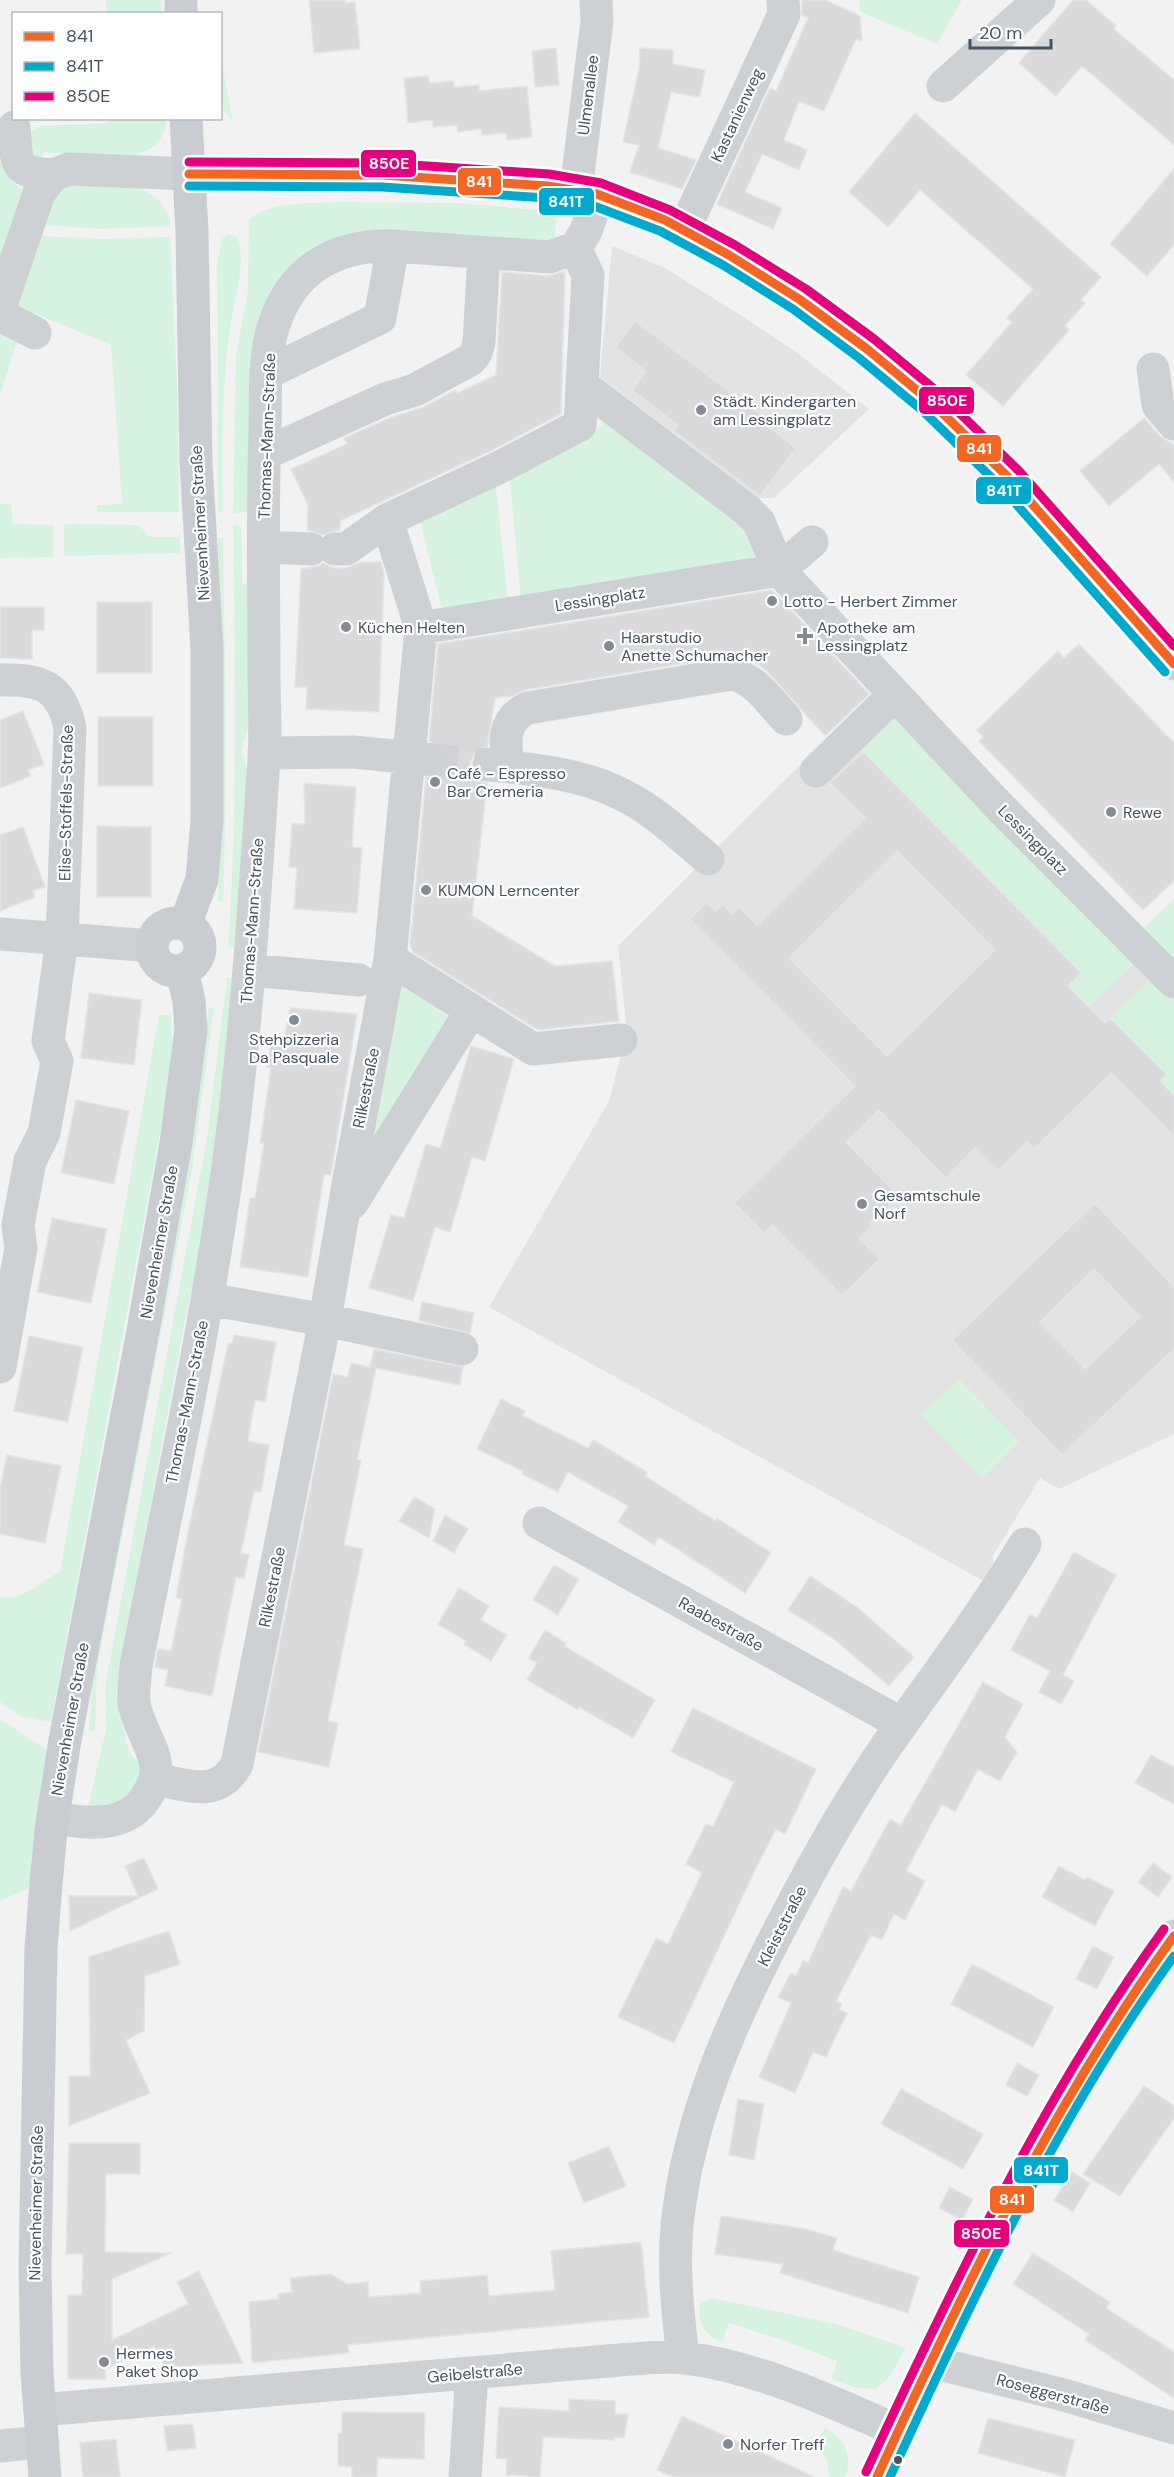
<svg xmlns="http://www.w3.org/2000/svg" width="1174" height="2477" font-family="'DM Sans',sans-serif">
  <style>
    .education { fill: #e4e3e4 }
    .green { fill: #d6f3e2 }
    .building { fill: #dadadc; stroke: #e4e4e5; stroke-width: 1.5; fill-rule: evenodd }
    .lines { fill: none; stroke-linecap: round; stroke-linejoin: round }
    .minor-tunnel { stroke: #d1d2d5; stroke-width: 33; stroke-dasharray: 33 16; stroke-linecap: butt }
    .minor { stroke: #ced1d3; stroke-width: 33 }
    .major { stroke: #c9cdd1; stroke-width: 33 }
    .bus-1-casing { stroke: #fff; stroke-width: 14 }
    .bus-2-casing { stroke: #fff; stroke-width: 14 }
    .bus-3-casing { stroke: #fff; stroke-width: 14 }
    .bus-1 { stroke: #f26522; stroke-width: 9 }
    .bus-2 { stroke: #00a9ce; stroke-width: 9 }
    .bus-3 { stroke: #e5007d; stroke-width: 9 }
    .poi-dot { fill: #838b93; stroke: #fff; stroke-width: 2 }
    .bus-dot { fill: #475360; stroke: #fff; stroke-width: 2 }
    .labels { text-anchor: middle; dominant-baseline: central; stroke-width: 4.5; stroke-linejoin: round; paint-order: stroke }
    .street-label { font-size: 16px; fill: #475360; stroke: #fff }
    .poi-label { font-size: 16px; fill: #475360; stroke: #fff; text-anchor: start }
    .line-badge { stroke: #fff; stroke-width: 2 }
    .badge-label { font-size: 16px; text-anchor: middle; font-weight: bold; fill: #fff }
  </style>
  <rect width="100%" height="100%" fill="#f3f2f2"/>
  <path class="education" d="M612,246l53,22 69,43 58,38 77,60 -95,89h-15l-159,-121z
    M877,693l297,305v436l-115,55 -19,-11 -47,78v20l-6,7 -498,-276 120,-206 18,-70 -9,-85 171,-170z"/>
  <path class="green" d="M106,0h55l1,13h-56z
    M859,0h103l-25,44 -77,-32z
    M220,52l13,70 -12,-14z
    M110,119h56c0,55 -88,35 -122,33l-6,12 -9,-15 3,-18 9,-5 69,-3z
    M0,128c2,29 0,51 27,64l-27,70z
    M67,185l68,2c17,5 35,19 35,39l-70,3 -57,-4 11,-29z
    M336,202l123,1 98,9 -2,24 -9,9 -253,24 -42,243 -18,1 3,-156 12,-68 1,-70c24,-18 59,-15 87,-17z
    M228,234l9,3c8,17 2,45 -2,63 -14,70 -13,140 -12,212h-5l-1,-248 5,-25z
    M40,236l62,3 68,-2 7,146 2,129h-82v-7l25,-1 -11,-159 -97,-40z
    M0,329l17,12 -17,54z
    M600,410l160,120 8,28 -247,43 -11,-119 8,-15 85,-41z
    M495,478l13,125 -65,11 -25,-101z
    M0,504h11l2,20 40,1v32l-53,1z
    M64,524l74,1 12,12h30v16l-116,3z
    M233,525l8,1 1,58 7,1v139c-2,9 -5,17 -7,26 -1,7 5,13 6,20l-12,178 -8,-1c10,-141 7,-281 5,-422z
    M218,538h5c2,121 5,243 0,364l-5,-2 4,-82z
    M897,715l241,245 -49,47 -21,-21 13,-13 -220,-223z
    M1174,899v61l-31,-32z
    M1154,976l20,22v98l-14,-15 6,-7 -56,-56z
    M227,977l7,1 -4,59 -33,241 -8,22 -67,355 -6,38 2,16 11,43 9,10 5,20 -16,21 -39,4 18,-78 -1,-42 102,-549z
    M397,983l53,34 -74,121 -7,-4z
    M209,1007l5,1 -22,162 -95,497 -2,65 -6,-2 4,-56 98,-520z
    M159,1015h12l2,48 -122,659 -31,-6 -20,-14v-105c28,3 37,-15 60,-25z
    M959,1379l60,62 -37,37 -61,-63z
    M0,1719l47,31 -18,138 -29,13z
    M712,2298l125,26 69,24 -18,31 -12,10 -19,-1 -26,-9 6,-18 -52,-20 -56,-18 -7,19c-17,-6 -26,-20 -22,-38z
    M825,2427c19,12 29,28 20,50h-16l-2,-17 -11,-16z"/>
  <path class="building" d="M309,0h36v3l10,-1 5,47 -46,4z
    M802,0h23l35,16 2,25 -6,-2 -32,72 -25,-10 -15,39 23,10 -8,20 -37,-16 -17,38 37,16 -9,21 -56,-25 53,-116 6,3 32,-73 -6,-3z
    M1073,0h13l30,26 -2,3 60,51v65l-92,-79 -26,30 -37,-33z
    M556,48l3,37 -24,2 -3,-36z
    M640,48l33,2v14l32,6 -5,27 -29,-5 -13,56 38,12 -14,29 -52,-17 9,-27 -16,-3 16,-73z
    M428,76l1,7 24,-2 1,6 25,-2v6l48,-5 5,51 -25,3 -1,-7 -24,2 -1,-6 -23,3 -1,-7 -24,2v-7l-25,3 -4,-45z
    M915,113l186,164 -20,23 4,3 -20,23 4,4 -66,76 -37,-31 46,-53 -5,-4 26,-29 -113,-99 -32,37 -39,-35z
    M1174,169v76l-27,31 -37,-32z
    M565,271l-4,143 -71,37 -150,70v9l-17,5 -16,-5 1,-25 -17,-36 56,-25 -3,-6 48,-21 32,-10 31,-17 2,3 39,-18 6,-103 47,4z
    M635,321l133,99 -3,4 31,24 -36,48 -86,-65 4,-6 -46,-35 14,-19 -31,-24z
    M1144,418l16,18 14,9v37l-15,-18 -50,42 -29,-35z
    M361,562h20l3,11 -5,139 -73,-3 1,-22h-12l6,-118 18,-3 4,-3 11,5h12z
    M772,590l97,104 -44,42 -58,-65 -19,-14 -20,-1 -203,34 -13,6 -17,2 -8,49 -6,1 -7,6 -4,9 2,10 7,8 8,3 -15,132 83,50 57,-5 7,60 -81,9 -125,-78 -3,-7 16,-168 7,-1 7,-6 4,-10 -2,-9 -6,-7 -7,-3 9,-97z
    M97,602h55v71h-55z
    M0,607h44v23h-12v29l-32,-1z
    M1079,644l95,99v138l-31,29 -164,-169 4,-4 -6,-7 81,-79 6,7z
    M23,711l21,53 -16,6 3,6 -31,12v-68z
    M98,717h55v69h-55z
    M863,752l218,221 -13,13 37,37 5,-5 56,56 -6,7 14,15v40l-63,-63 -77,76 -7,-7 -29,29 -23,-23 -29,30 -67,-68 -33,32 53,54 -29,28 2,2 -13,12 21,21 -38,37 -69,-71 -9,8 -30,-30 121,-117 -165,-167 16,-16 9,8 8,-7 9,10 7,-7 18,18 108,-107 -35,-35zM897,851l98,99 -108,106 -98,-98z
    M304,783l52,4 -4,60 10,1 -5,65 -63,-4 3,-41 -8,-1 3,-43h13z
    M97,826l54,1v70h-54z
    M23,827l22,60 -12,4 2,6 -35,14v-76z
    M89,993l53,7 -8,65 -53,-7z
    M290,1008l67,6 -26,161 -7,-1 -16,103 -68,-10 10,-69h5l9,-55h-4l11,-75 -5,-1 6,-27 12,1z
    M471,1046l43,13 -29,102 -13,-4 -22,75 -15,-5 -22,74 -44,-13 22,-73 13,3 22,-74 14,4z
    M76,1100l53,11 -15,73 -53,-11z
    M1095,1203l79,84v62l-112,106 -110,-115zM1094,1269l46,48 -55,52 -45,-47z
    M52,1218l55,11 -16,74 -54,-11z
    M422,1302l52,11 -4,20 -51,-12z
    M234,1335l42,7 -11,60 -10,-2 -7,41 21,4 -8,47 -7,-1 -13,62 8,2 -5,24 -8,-2 -24,119 -47,-10 3,-16 -13,-3 3,-18 13,2 11,-52 -6,-1 10,-56 42,-198h4z
    M29,1336l54,11 -15,75 -54,-11z
    M374,1349l89,18 -3,18 -84,-17 -19,92h4l-17,85 19,4 -35,172 10,2 -9,44 -71,-15 75,-378 15,3 3,-14 19,4z
    M501,1399l24,12 -2,5 65,32 5,-8 54,32 -2,4 70,45 2,-3 54,35 -26,40 -86,-56 -5,8 -36,-23 10,-16 -60,-34 -10,20 -36,-18 1,-3 -46,-22z
    M7,1455l54,11 -16,77 -45,-9v-46z
    M414,1497l21,12 -6,29 -30,-17z
    M445,1515l23,14 -14,24 -21,-12z
    M1074,1552l42,23 -53,100 11,6 -13,23 -22,-12 11,-21 -39,-21 19,-36 7,4z
    M554,1565l25,14 -21,36 -25,-15z
    M810,1576l48,32 56,49 -25,29 -55,-47 -46,-29z
    M459,1588l30,18 -8,14 26,15 -16,26 -27,-17 2,-3 -28,-17z
    M545,1630l21,13 -2,3 91,54 -22,38 -54,-31 -1,3 -51,-30 10,-17 -8,-5z
    M983,1682l40,22 -18,33 12,15 -17,29 -22,-12 -23,43 -13,-8 -36,67 19,10 -20,39 -11,-6 -12,26 -11,-5 -35,66 6,3 -3,5 8,4 -21,44 -13,-5 -18,41 -36,-16 32,-74 -13,-6 13,-24 5,2 7,-14 5,2 35,-76 8,4 39,-72 11,6z
    M693,1708l123,61 -31,65 -9,-5 -22,43 -80,171 -56,-26 38,-79 12,6 34,-71 -16,-9 20,-40 7,3 21,-45 -63,-30z
    M1151,1755l23,12v37l-39,-21z
    M144,1858l14,31 -88,42 -1,-35h69l-13,-30z
    M1153,1863l19,14 -14,20 -20,-15z
    M1059,1866l26,14 2,-3 27,14 -19,35 -53,-29z
    M169,1931l11,33 -35,12 -1,55 -18,9 24,53 -81,33v-50h21l-1,-119z
    M1093,1946l21,11 -17,32 -21,-10z
    M972,1964l82,43 -21,40 -82,-43z
    M1017,2063l22,12 -12,21 -21,-11z
    M1144,2086l30,20v12l-54,78 -37,-22z
    M901,2089l82,45 -20,35 -82,-45z
    M738,2099l26,5 -10,56 -25,-5z
    M69,2143h71v31h-34l-1,78 66,1 -59,26v61l76,-36 -11,-22 22,-11 44,92 -78,4 -11,-21 -49,23 1,10h-38v-84h14l1,-41h-17z
    M609,2146l17,40 -42,17 -16,-40z
    M1072,2172l18,11 -17,29 -19,-12z
    M950,2187l23,12 -11,21 -23,-12z
    M721,2216l85,13 31,9 -4,12 86,27 -11,36 -128,-40 3,-9 -68,-10z
    M641,2242l8,75 -301,28 1,8 -97,10 -3,-61 30,-3 -1,-5 14,-2 -2,-14 41,-4 16,10 21,-2 1,15 52,-4 -1,-12 67,-6 2,21 66,-6 -4,-39z
    M1033,2253l77,49 -4,6 68,44v46l-89,-58 4,-6 -76,-50z
    M569,2399l46,2v13h13l-4,24 -10,-1v3l-71,-3 -3,40 -34,-2 1,-16 -11,-1 3,-51 70,4z
    M342,2412l83,1 -1,46 -46,-1 -1,19h-25v-10l-14,-1v-33h4z
    M682,2416l133,61h-141l-17,-7z
    M988,2418l87,22 -10,37 -87,-24z
    M193,2424l3,24 -29,3 -3,-25z
    M116,2439l4,38h-37l-3,-34z"/>
  <g class="lines">
    <path class="minor-tunnel" d="M425,759l64,6"/>
    <path class="minor" d="M943,86l96,-86
      M14,127c4,37 -3,45 39,48
      M576,190l21,-169 -1,-21
      M684,230l100,-216 -1,-14
      M575,248l13,27 -6,110
      M0,308l39,-115 14,-18 16,-6 120,5 71,-1 188,5 128,12 23,5 48,18 37,17 72,41 113,80 75,64 57,55 173,194
      M0,315l35,18
      M1153,369l5,36 16,19
      M267,373l113,-55 13,-72
      M582,385l165,125 12,12 20,48 -358,58 -34,-108 111,-52 82,-43z
      M264,454l121,-55 30,-9 55,-30 6,-7 3,-11 5,-89
      M812,542l-33,28 217,233 178,179
      M264,547l47,2
      M335,549h11l41,-29
      M0,680c40,-1 61,5 70,48l-8,211 -14,102 9,20 -13,72 -14,28 -12,64 3,23 -21,119
      M264,753l89,-1 72,7
      M489,765c44,4 94,9 134,30 32,16 58,41 85,64
      M509,767c-5,-24 -7,-47 19,-59l203,-34c23,3 40,29 55,45
      M816,771l78,-76
      M0,934l152,12
      M390,959l143,90 88,-9
      M249,970l110,10
      M352,1203l119,-192
      M208,1299l117,21 24,-141 41,-220 31,-331
      M539,1523l363,201
      M156,1779c31,6 62,20 81,-15l88,-444 137,29
      M53,1818c34,6 76,11 95,-24 5,-8 9,-16 8,-26 -2,-23 -19,-43 -22,-65 -1,-12 1,-25 2,-37 33,-169 70,-337 93,-507 18,-132 26,-266 35,-400 2,-30 0,-60 0,-90 0,-79 -2,-157 1,-235 1,-35 -2,-73 8,-106 17,-57 61,-84 120,-82l157,11 25,-9 10,-15 14,-38
      M683,2358c-5,-43 -10,-88 -6,-132 11,-111 58,-213 110,-311 29,-56 60,-111 96,-164 48,-69 99,-135 142,-207
      M931,2362l133,33 110,33
      M40,2410l591,-51c18,-1 37,-3 55,-1 75,10 144,43 212,73
      M0,2446l42,-4
      M465,2477l7,-104
      M877,2477c33,-72 68,-142 103,-213 57,-114 117,-226 194,-328"/>
    <path class="major" d="M181,0v14
      M152 947a24 24 0 1 1 48 0a24 24 0 1 1-48 0Z
      M185,925l17,-46 5,-59v-171l-11,-187 -4,-230 -6,-114
      M45,2477l-8,-104 -2,-105 6,-319 4,-53 6,-66 14,-90 78,-409 33,-188 15,-113 -2,-29 -7,-30"/>
    <defs>
      <path id="bus-1" d="M189,174l194,1 165,11 49,8 68,26 64,35 70,44 68,50 64,53 79,77 164,185
        M877,2477c86,-187 176,-374 297,-541"/>
      <path id="bus-2" d="M189,186l193,1 165,11 47,8 66,25 63,34 70,44 66,49 64,53 78,76 164,185
        M890,2477c83,-179 168,-361 284,-521"/>
      <path id="bus-3" d="M189,162l194,1 166,11 52,9 69,27 65,35 71,44 68,50 65,54 80,78 155,175
        M866,2472c87,-187 177,-376 298,-543"/>
    </defs>
    <use href="#bus-1" class="bus-1-casing"/>
    <use href="#bus-2" class="bus-2-casing"/>
    <use href="#bus-3" class="bus-3-casing"/>
    <use href="#bus-1" class="bus-1"/>
    <use href="#bus-2" class="bus-2"/>
    <use href="#bus-3" class="bus-3"/>
  </g>
  <g class="poi-dot">
    <circle cx="701" cy="410" r="6"/>
    <circle cx="772" cy="601" r="6"/>
    <circle cx="346" cy="627" r="6"/>
    <path d="M802 627h6v6h6v6h-6v6h-6v-6h-6v-6h6z"/>
    <circle cx="609" cy="646" r="6"/>
    <circle cx="435" cy="782" r="6"/>
    <circle cx="1111" cy="812" r="6"/>
    <circle cx="426" cy="890" r="6"/>
    <circle cx="294" cy="1020" r="6"/>
    <circle cx="862" cy="1204" r="6"/>
    <circle cx="104" cy="2362" r="6"/>
    <circle cx="728" cy="2444" r="6"/>
  </g>
  <circle class="bus-dot" cx="898" cy="2460" r="5"/>
  <g class="labels">
    <g class="street-label">
      <text transform="translate(588 95) rotate(-83)">Ulmenallee</text>
      <text transform="translate(737 115) rotate(-65)">Kastanienweg</text>
      <text transform="translate(267 436) rotate(-88)">Thomas-Mann-Straße</text>
      <text transform="translate(200 523) rotate(-93)">Nievenheimer Straße</text>
      <text transform="translate(600 599) rotate(-9)">Lessingplatz</text>
      <text transform="translate(66 803) rotate(-89)">Elise-Stoffels-Straße</text>
      <text transform="translate(1033 840) rotate(45)">Lessingplatz</text>
      <text transform="translate(252 921) rotate(-86)">Thomas-Mann-Straße</text>
      <text transform="translate(366 1088) rotate(-79)">Rilkestraße</text>
      <text transform="translate(159 1242) rotate(-80)">Nievenheimer Straße</text>
      <text transform="translate(187 1402) rotate(-79)">Thomas-Mann-Straße</text>
      <text transform="translate(272 1587) rotate(-79)">Rilkestraße</text>
      <text transform="translate(721 1624) rotate(29)">Raabestraße</text>
      <text transform="translate(70 1719) rotate(-80)">Nievenheimer Straße</text>
      <text transform="translate(782 1926) rotate(-63)">Kleiststraße</text>
      <text transform="translate(36 2203) rotate(-89)">Nievenheimer Straße</text>
      <text transform="translate(475 2373) rotate(-5)">Geibelstraße</text>
      <text transform="translate(1053 2394) rotate(15)">Roseggerstraße</text>
    </g>
    <g class="poi-label">
      <text x="713" y="401">Städt. Kindergarten<tspan x="713" dy="18">am Lessingplatz</tspan></text>
      <text x="784" y="601">Lotto - Herbert Zimmer</text>
      <text x="358" y="627">Küchen Helten</text>
      <text x="817" y="627">Apotheke am<tspan x="817" dy="18">Lessingplatz</tspan></text>
      <text x="621" y="637">Haarstudio<tspan x="621" dy="18">Anette Schumacher</tspan></text>
      <text x="447" y="773">Café - Espresso<tspan x="447" dy="18">Bar Cremeria</tspan></text>
      <text x="1123" y="812">Rewe</text>
      <text x="438" y="890">KUMON Lerncenter</text>
      <text x="294" y="1039" text-anchor="middle">Stehpizzeria<tspan x="294" dy="18">Da Pasquale</tspan></text>
      <text x="874" y="1195">Gesamtschule<tspan x="874" dy="18">Norf</tspan></text>
      <text x="116" y="2353">Hermes<tspan x="116" dy="18">Paket Shop</tspan></text>
      <text x="740" y="2444">Norfer Treff</text>
    </g>
  </g>
  <g class="line-badge">
    <rect x="360" y="149" width="57" height="29" rx="6" fill="#e5007d"/>
    <rect x="457" y="167" width="45" height="29" rx="6" fill="#f26522"/>
    <rect x="538" y="187" width="57" height="29" rx="6" fill="#00a9ce"/>
    <rect x="918" y="386" width="57" height="29" rx="6" fill="#e5007d"/>
    <rect x="956" y="434" width="46" height="29" rx="6" fill="#f26522"/>
    <rect x="975" y="476" width="57" height="29" rx="6" fill="#00a9ce"/>
    <rect x="1013" y="2156" width="56" height="28" rx="6" fill="#00a9ce"/>
    <rect x="989" y="2185" width="46" height="29" rx="6" fill="#f26522"/>
    <rect x="953" y="2219" width="57" height="29" rx="6" fill="#e5007d"/>
  </g>
  <g class="badge-label">
    <text x="389" y="169">850E</text>
    <text x="479" y="187">841</text>
    <text x="566" y="207">841T</text>
    <text x="947" y="406">850E</text>
    <text x="979" y="454">841</text>
    <text x="1004" y="496">841T</text>
    <text x="1041" y="2176">841T</text>
    <text x="1012" y="2205">841</text>
    <text x="981" y="2239">850E</text>
  </g>
  <rect x="12" y="12" width="210" height="108" fill="#ffffff" stroke="#b5babf" stroke-width="1.5"/>
  <rect x="24" y="32" width="30" height="9" fill="#f26522" stroke="#b5babf" stroke-width="1.5"/>
  <text x="66" y="42" font-size="18" fill="#475360">841</text>
  <rect x="24" y="62" width="30" height="9" fill="#00a9ce" stroke="#b5babf" stroke-width="1.5"/>
  <text x="66" y="72" font-size="18" fill="#475360">841T</text>
  <rect x="24" y="92" width="30" height="9" fill="#e5007d" stroke="#b5babf" stroke-width="1.5"/>
  <text x="66" y="102" font-size="18" fill="#475360">850E</text>
  <path d="M970 39v9h81v-9" fill="none" stroke="#475360" stroke-width="3"/>
  <text x="979" y="39" font-size="18" fill="#475360" stroke="#ffffff" stroke-width="4.5" paint-order="stroke">20 m</text>
</svg>
